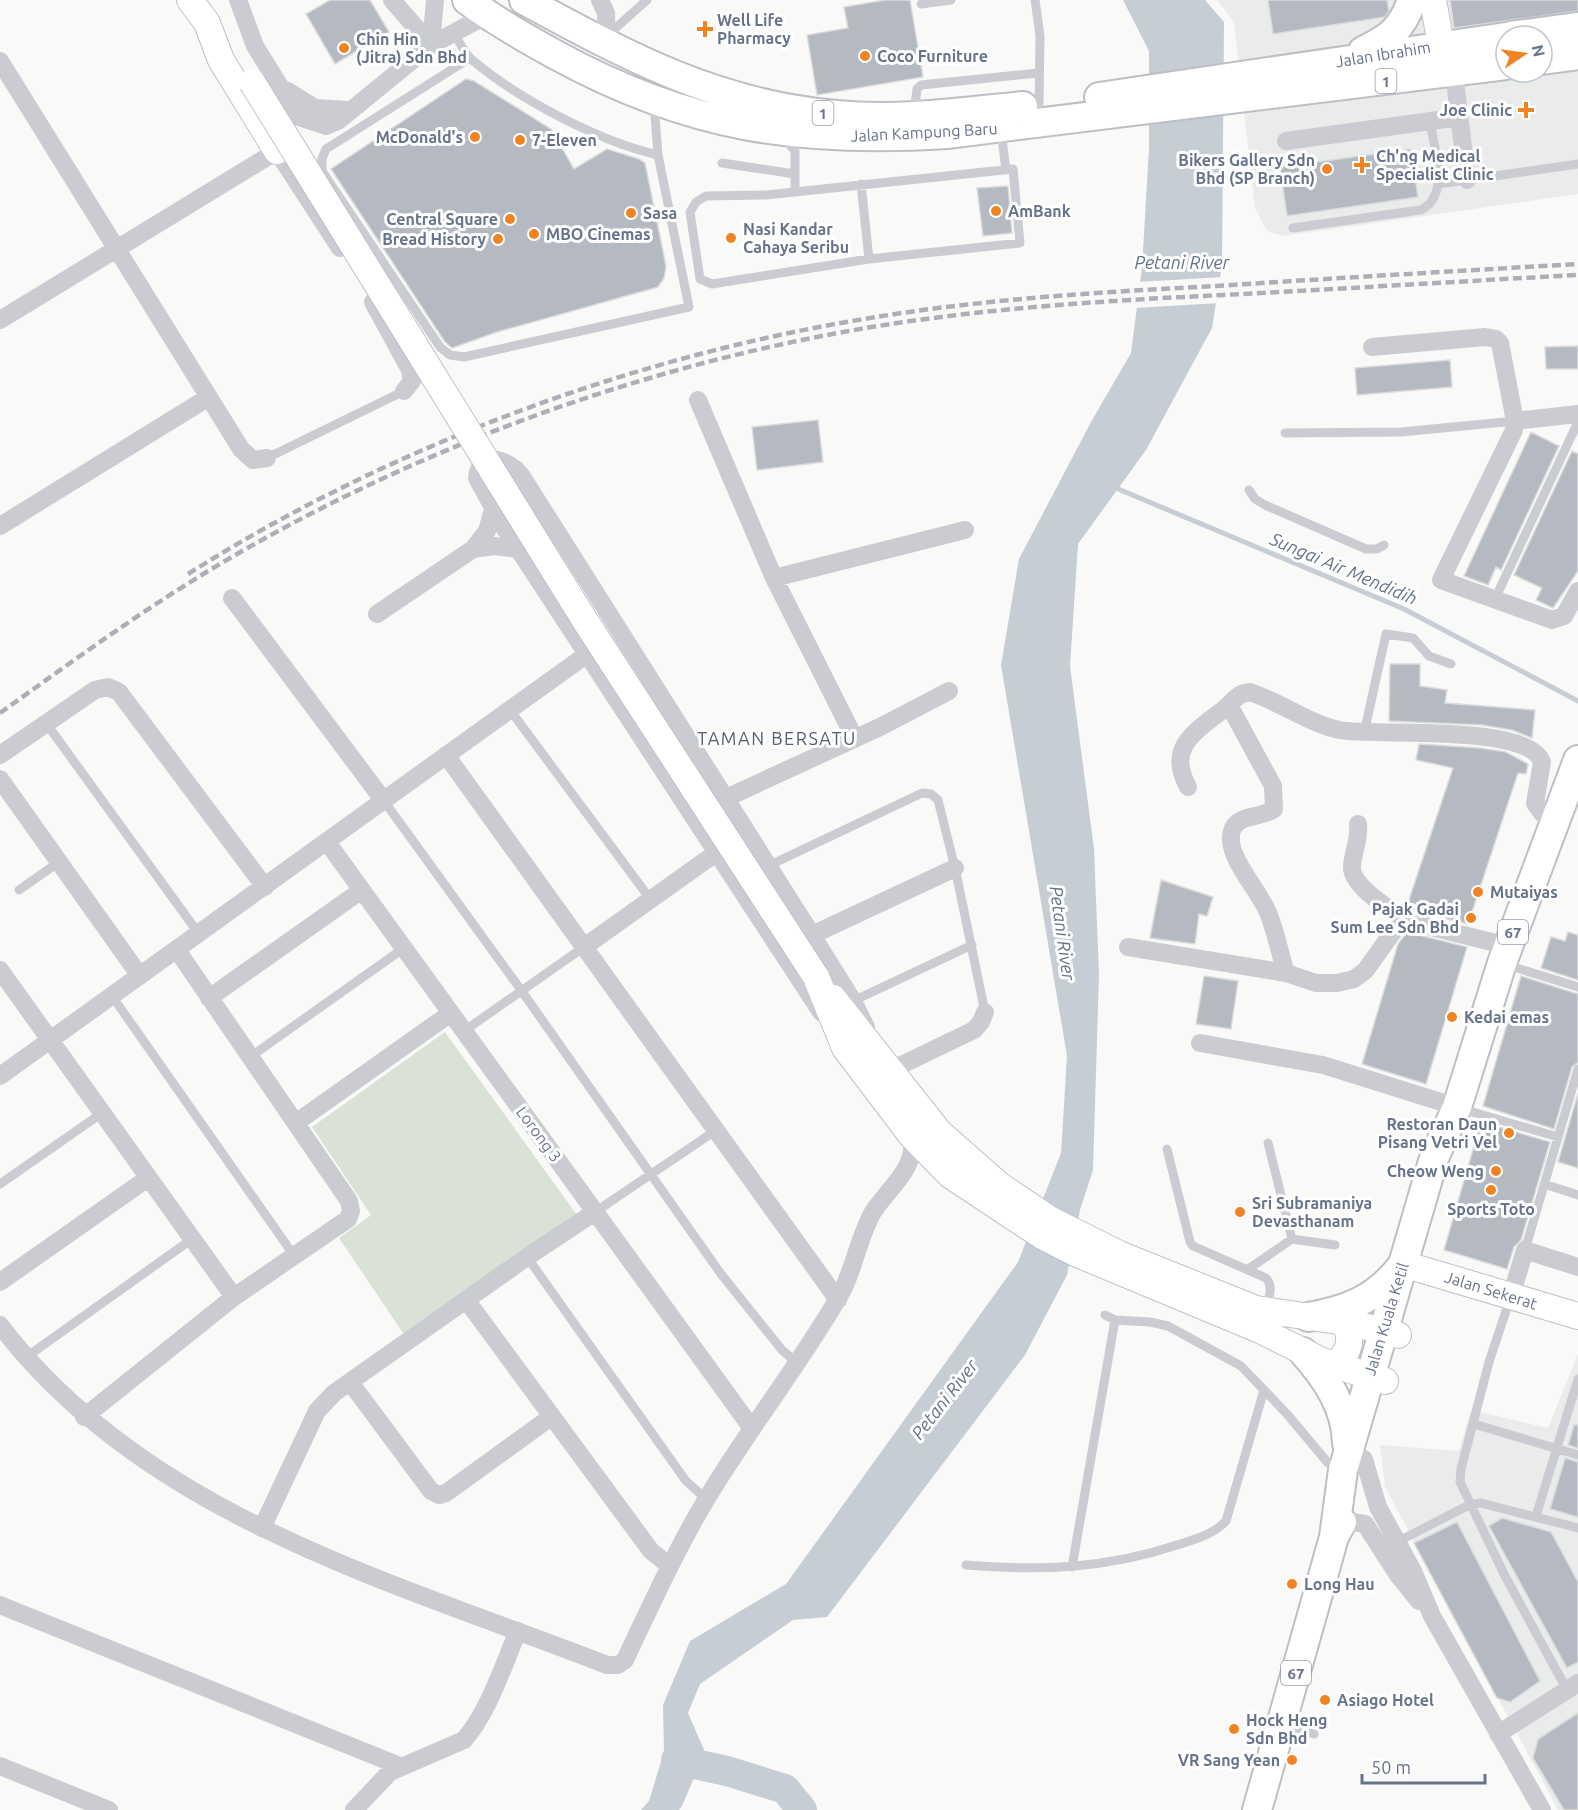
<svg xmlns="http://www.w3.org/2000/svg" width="1578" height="1810" font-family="Ubuntu,sans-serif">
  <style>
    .built { fill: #eaebeb; fill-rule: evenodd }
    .green { fill: #dae2d8 }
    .water { fill: #c6cdd5 }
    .pier { fill: #f9faf8 }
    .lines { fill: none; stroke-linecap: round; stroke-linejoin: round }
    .stream { stroke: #c6cdd5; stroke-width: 5 }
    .river { stroke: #c6cdd5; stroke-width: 30 }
    .building { fill: #b4b9c2; stroke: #dbdcda; stroke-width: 1.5 }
    .secondary-casing { stroke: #bec1c8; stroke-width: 28 }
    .primary-casing { stroke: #bdbfc5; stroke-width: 32 }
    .lane { stroke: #caccd1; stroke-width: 9 }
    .street { stroke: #caccd1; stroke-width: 18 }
    .secondary { stroke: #fff; stroke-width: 26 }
    .primary { stroke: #fff; stroke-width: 28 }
    .rail { stroke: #acafb7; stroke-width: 4.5; stroke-dasharray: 9 4.5; stroke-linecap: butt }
    .secondary-bridge-casing { stroke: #bec1c8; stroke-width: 28; stroke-linecap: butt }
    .secondary-bridge { stroke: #fff; stroke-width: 26 }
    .poi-dot { fill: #f08322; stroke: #fff; stroke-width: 2 }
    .labels { text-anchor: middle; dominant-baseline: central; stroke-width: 6; stroke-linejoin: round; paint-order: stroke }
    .shield { fill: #fff; stroke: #959cae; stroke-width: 1.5 }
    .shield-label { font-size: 15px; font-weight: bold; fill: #67728b }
    .poi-label { font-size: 16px; font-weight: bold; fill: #67728b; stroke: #fff; text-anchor: start }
    .street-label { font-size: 16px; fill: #67728b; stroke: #fff }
    .water-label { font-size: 18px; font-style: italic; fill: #637385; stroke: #fff }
    .neighbourhood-label { font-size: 18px; letter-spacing: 1.5px; fill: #555e6f; stroke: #fff }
  </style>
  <rect width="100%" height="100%" fill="#f9faf8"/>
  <path class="built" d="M1217,0h361v194l-295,42 -16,-5 -12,-23 -21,-186zM1506,36h36v36h-36z
    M1578,1354v456h-20l-173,-323 -5,-42 79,6 12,-41 77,18z"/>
  <path class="green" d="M445,1032l132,183 -172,121 -66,-98 32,-23 -59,-88z"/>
  <path class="water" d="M1123,0h82l19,22 -2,243 -10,63 -66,122 -68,94 -8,122 24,183 5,125 -6,196 -13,40 -13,65 -42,80 -198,262 -34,3 -93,64 -12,29 17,39 -23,54 -3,4h-38l8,-9 15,-49 -1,-47 27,-64 96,-57 232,-322 43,-109 6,-97 -66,-391 18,-106 72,-137 40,-69 11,-85 7,-120v-97z"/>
  <path class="pier" d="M1224,277l-4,26 -86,5 3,-26z"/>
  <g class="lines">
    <path class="stream" d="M1111,486l293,123 174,92"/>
    <path class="river" d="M676,1760l51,11 58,18 17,21"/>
  </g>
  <path class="building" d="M330,0h40l19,32 -54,32 -29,-50z
    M885,0h25l13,77 -106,18 -10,-60 41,-7 -4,-21z
    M1268,0h119l2,11 -4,6 -112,17z
    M1450,0h128v11l-124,17z
    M466,79l8,2 77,48 23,40 33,-20 32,10 6,4 21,103 -2,12 -6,9 -161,45 -45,16 -7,-6 -114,-173z
    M1411,149l7,48 -131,19 -7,-49z
    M1008,186l4,47 -29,3 -6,-48z
    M1578,346v23h-32l-1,-22z
    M1450,360l2,27 -95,8 -2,-27z
    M818,420l5,42 -66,8 -5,-43z
    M1531,432l28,14 -58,124 -5,-3 -8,18 -24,-9z
    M1572,451l6,3v117l-25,37 -17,-8 6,-12 -28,-13z
    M1390,664h30v22l27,4 -2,13 90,7 -3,28 -20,-8 -30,-5 -93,-4z
    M1419,744l61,4 26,4 22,12 -2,10 -8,-1 -50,151 -53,-13 -8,-5 46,-138 -37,-8z
    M1161,880l52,17 -6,19 -8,-2 -4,30 -45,-6z
    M1407,932l60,15 -41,137 -64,-20 36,-120z
    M1568,932l10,3v45l-37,-12 10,-31 14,4z
    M1204,976l34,5 -7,48 -35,-5z
    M1521,976l57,18v68l-6,5 -18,62 -71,-23z
    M1578,1093v75l-20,-6z
    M1481,1122l69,20 -29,98 -7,7 -7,22 -63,-19z
    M1574,1425h4v23l-10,-3z
    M1565,1458l13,4v55l-28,-8z
    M1502,1518l49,14 27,50v80l-11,6 -78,-142z
    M1457,1522l83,159 -30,21 -13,-4 -83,-155z
    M1578,1713v97h-14l-31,-52 5,-19z"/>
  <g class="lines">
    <defs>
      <path id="secondary" d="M190,0l17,23 14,37 56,91
        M1433,0l8,45
        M816,977l29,71 66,87 39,40 92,61 33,17 185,77 62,31 63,20
        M833,998l106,134 60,53 52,35 68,34 137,55 96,14 46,12
        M1403,1264l175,52
        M1333,1365c17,-11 21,-27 10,-44"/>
      <path id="primary" d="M467,0c28,21 58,38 89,55 134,73 241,88 391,79l559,-69
        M524,0c103,56 193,105 313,115 62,6 125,-3 186,-9
        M1511,36l67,-9
        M1363,51c27,-13 39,-22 49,-51
        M1542,60l36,-5
        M1099,97l407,-60
        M1308,1317c38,-6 68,-18 92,-49
        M1303,1352c23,26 43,54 44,91
        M1334,1537l9,-67 91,-312 23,-51 45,-144 76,-203
        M1257,1810l77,-273 8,-15"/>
    </defs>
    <use href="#secondary" class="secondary-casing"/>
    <use href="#primary" class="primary-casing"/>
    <path class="lane" d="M1035,0l5,36 -1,69
      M921,4l30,-4
      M453,32c6,9 11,20 18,27 47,40 127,82 187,96
      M609,34l38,-34
      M470,58l-144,91 -4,10v12l118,176 10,8 14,2 225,-50 -31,-152 -4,-52
      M914,113l3,-24 4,-4 117,-12
      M1001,131l5,39
      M784,138l11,13v40
      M722,163l73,11
      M1013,169l7,74 -151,16 -157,25 -12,-5 -10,-67 6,-10 10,-6 60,-1z
      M861,184l8,75
      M1438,184l140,-20
      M1293,228l127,-18c31,-13 14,-61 10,-89
      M1285,433l116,-1 114,-11
      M267,458l137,-67
      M1249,490l6,9 10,6 101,44h11l7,-4
      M1494,601l84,-179
      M510,710l141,190
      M46,723l153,211
      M1364,733l22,-99 27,4 16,18 22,8
      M384,801l137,189 200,284 61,76 15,13
      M768,866l154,-73 9,1 7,6 17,68 30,144
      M19,890l40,-28
      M1504,964l74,23
      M112,996l183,261
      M853,1001l119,-56
      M464,1031l120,-84
      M250,1057l154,-109
      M1459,1108l99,29
      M1268,1143l24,96
      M1167,1149l23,93 3,4 73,32c8,10 3,19 -1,31
      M0,1184l102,-71
      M1544,1184l34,11
      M595,1212l120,-81
      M1525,1250l53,-181
      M527,1257l159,224 20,18
      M1247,1270l45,-31 43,6
      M1510,1299l-21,63 -28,107 -1,13 45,94 62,114
      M1105,1315l10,5 35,2 18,4 73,40 46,48 41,49 11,5
      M25,1358l167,-119
      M1474,1424l104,31
      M1536,1516l42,-137
      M1397,1542l72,-37 12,-2 97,25
      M966,1565c74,6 139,4 211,-20 18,-6 36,-10 49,-24l38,-131
      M1072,1567l43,-247
      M1285,1726l29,8"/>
    <path class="street" d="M238,0l17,46 44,71 27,9 12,-5 93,-76 56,-30
      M392,0l39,45
      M600,0l6,13 1,32
      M431,45l4,-45
      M0,61l241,388 12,11 14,-2
      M1454,73l13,107
      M288,91l27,17 34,2
      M1286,141l174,-24
      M373,302l37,68 2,11 -8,10
      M0,320l277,-169 63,97
      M1372,347l113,-10 11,2 4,4 15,78 -1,9 -73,150 111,40 12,-4 14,-25
      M698,400l76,178 81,161
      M1515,421l63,-7
      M0,526l209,-129
      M473,549l21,-3 24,3
      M774,578l191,-48
      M232,598l152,203
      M377,614l96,-65 14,-18 6,-22
      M1229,705l44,81 1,23c-11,9 -34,5 -41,19 -12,25 28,63 36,87 7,18 11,39 17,58
      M0,755l95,-65 13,-3 11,5 146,195
      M446,755l392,545
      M0,779l140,197
      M1188,787c-22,-40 7,-55 36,-78 9,-7 13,-16 26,-17 30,10 58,31 89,38 39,7 188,-7 203,32l-7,41 7,10 13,7
      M724,799l156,-72 69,-36
      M1358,824c2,15 -5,27 -6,42 -2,20 42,47 59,56l97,24
      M327,842l424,585
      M812,935l143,-67
      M584,947l132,-94
      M1128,947l158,26 30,10h21l17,-4 11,-8 38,-53
      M0,970l234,327
      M209,998l153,-108
      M821,1012l-319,-488 -25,-46c3,-29 32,-18 44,-3l291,460 41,66 13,26
      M1200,1043l123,22 134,42
      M889,1071l85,-41 7,-8 4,-10
      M0,1076l586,-421
      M297,1122l154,-109
      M0,1282l148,-104
      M1511,1296l14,-46 53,17
      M467,1301l184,250 19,15
      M0,1325c145,191 394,257 607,340h11l7,-5c26,-55 51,-110 82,-162 41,-68 90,-130 130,-198 17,-27 20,-60 36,-88 16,-25 46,-45 38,-77
      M350,1382l81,109 8,4 7,-2 105,-76
      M84,1417l150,-120 114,-78 3,-8 -2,-10 -172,-251
      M1364,1459l14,48 35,64 19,45 110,194
      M262,1528l55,-117 17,-18 193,-136 68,-45
      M1336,1535l16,-13 13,2 33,51 21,26
      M0,1605l400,161
      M1498,1734l80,-51
      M0,1766l109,44
      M354,1810l36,-38 74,-32c25,-29 39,-74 54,-109"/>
    <use href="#secondary" class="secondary"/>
    <use href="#primary" class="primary"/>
    <path class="rail" d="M188,574c202,-128 446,-218 682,-256 114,-19 230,-26 346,-32 121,-8 241,-15 362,-22
      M0,713c77,-55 155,-112 237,-159 193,-111 410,-189 629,-226 125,-21 251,-28 377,-34 111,-6 223,-13 335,-19"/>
    <defs>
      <path id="secondary-bridge" d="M252,82l332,537 232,358"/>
    </defs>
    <use href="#secondary-bridge" class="secondary-bridge-casing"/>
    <use href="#secondary-bridge" class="secondary-bridge"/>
  </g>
  <g class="poi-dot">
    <path d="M702 20h6v6h6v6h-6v6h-6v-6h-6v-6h6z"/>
    <circle cx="344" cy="48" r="6"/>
    <circle cx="865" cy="56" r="6"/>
    <path d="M1523 101h6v6h6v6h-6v6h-6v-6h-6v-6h6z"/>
    <circle cx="475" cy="137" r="6"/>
    <circle cx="520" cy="140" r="6"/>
    <path d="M1359 156h6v6h6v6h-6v6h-6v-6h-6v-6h6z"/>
    <circle cx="1327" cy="169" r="6"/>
    <circle cx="996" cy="211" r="6"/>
    <circle cx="631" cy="213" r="6"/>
    <circle cx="510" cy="219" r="6"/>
    <circle cx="534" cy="234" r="6"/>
    <circle cx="731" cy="238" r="6"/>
    <circle cx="498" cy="239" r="6"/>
    <circle cx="1478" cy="892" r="6"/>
    <circle cx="1471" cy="918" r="6"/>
    <circle cx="1452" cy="1017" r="6"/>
    <circle cx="1509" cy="1133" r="6"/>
    <circle cx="1496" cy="1171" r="6"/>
    <circle cx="1491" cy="1190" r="6"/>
    <circle cx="1240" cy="1212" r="6"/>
    <circle cx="1292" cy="1584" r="6"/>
    <circle cx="1325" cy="1700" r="6"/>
    <circle cx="1234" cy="1729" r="6"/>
    <circle cx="1292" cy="1760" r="6"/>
  </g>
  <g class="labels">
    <g class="shield">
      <rect x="1375.5" y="69" width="21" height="24" rx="4.5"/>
      <rect x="812.5" y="101" width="21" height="24" rx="4.5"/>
      <rect x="1498" y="920" width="30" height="24" rx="4.5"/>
      <rect x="1281" y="1661" width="30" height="24" rx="4.5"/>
    </g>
    <g class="shield-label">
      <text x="1386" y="81">1</text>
      <text x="823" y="113">1</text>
      <text x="1513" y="932">67</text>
      <text x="1296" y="1673">67</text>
    </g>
    <g class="poi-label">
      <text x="717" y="20">Well Life<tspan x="717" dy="18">Pharmacy</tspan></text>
      <text x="356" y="39">Chin Hin<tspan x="356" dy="18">(Jitra) Sdn Bhd</tspan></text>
      <text x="877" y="56">Coco Furniture</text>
      <text x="1512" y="110" text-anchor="end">Joe Clinic</text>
      <text x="463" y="137" text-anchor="end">McDonald's</text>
      <text x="532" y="140">7-Eleven</text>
      <text x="1376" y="156">Ch'ng Medical<tspan x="1376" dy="18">Specialist Clinic</tspan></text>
      <text x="1315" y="160" text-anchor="end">Bikers Gallery Sdn<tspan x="1315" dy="18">Bhd (SP Branch)</tspan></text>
      <text x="1008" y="211">AmBank</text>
      <text x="643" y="213">Sasa</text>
      <text x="498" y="219" text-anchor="end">Central Square</text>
      <text x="743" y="229">Nasi Kandar<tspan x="743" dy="18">Cahaya Seribu</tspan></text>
      <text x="546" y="234">MBO Cinemas</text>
      <text x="486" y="239" text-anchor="end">Bread History</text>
      <text x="1490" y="892">Mutaiyas</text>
      <text x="1459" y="909" text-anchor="end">Pajak Gadai<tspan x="1459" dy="18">Sum Lee Sdn Bhd</tspan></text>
      <text x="1464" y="1017">Kedai emas</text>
      <text x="1497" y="1124" text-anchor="end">Restoran Daun<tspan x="1497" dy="18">Pisang Vetri Vel</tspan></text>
      <text x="1484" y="1171" text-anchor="end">Cheow Weng</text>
      <text x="1252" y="1203">Sri Subramaniya<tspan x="1252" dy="18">Devasthanam</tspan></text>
      <text x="1491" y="1209" text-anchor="middle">Sports Toto</text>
      <text x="1304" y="1584">Long Hau</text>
      <text x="1337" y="1700">Asiago Hotel</text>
      <text x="1246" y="1720">Hock Heng<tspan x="1246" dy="18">Sdn Bhd</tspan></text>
      <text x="1280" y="1760" text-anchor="end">VR Sang Yean</text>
    </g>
    <g class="street-label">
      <text transform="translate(1383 54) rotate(-9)">Jalan Ibrahim</text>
      <text transform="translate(924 132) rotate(-3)">Jalan Kampung Baru</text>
      <text transform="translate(539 1134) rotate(54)">Lorong 3</text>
      <text transform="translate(1491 1290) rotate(17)">Jalan Sekerat</text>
      <text transform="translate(1386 1319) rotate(-73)">Jalan Kuala Ketil</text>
    </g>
    <g class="water-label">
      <text x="1182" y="262">Petani River</text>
      <text transform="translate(1344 568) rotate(23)">Sungai Air Mendidih</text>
      <text transform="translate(1063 933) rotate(82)">Petani River</text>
      <text transform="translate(944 1399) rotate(-52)">Petani River</text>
    </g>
    <g class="neighbourhood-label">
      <text x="777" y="738">TAMAN BERSATU</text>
    </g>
  </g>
  <g transform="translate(1524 54) rotate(77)"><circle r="28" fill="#ffffff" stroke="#c2c7d1" stroke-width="1.5"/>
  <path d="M0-4.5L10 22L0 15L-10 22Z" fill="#f08322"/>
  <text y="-9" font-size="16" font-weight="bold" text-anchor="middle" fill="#67728b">N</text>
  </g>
  <path d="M1362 1774v9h123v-9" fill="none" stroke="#67728b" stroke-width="3"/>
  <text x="1371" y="1774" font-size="18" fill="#67728b" stroke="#ffffff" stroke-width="4.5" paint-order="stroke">50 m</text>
</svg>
